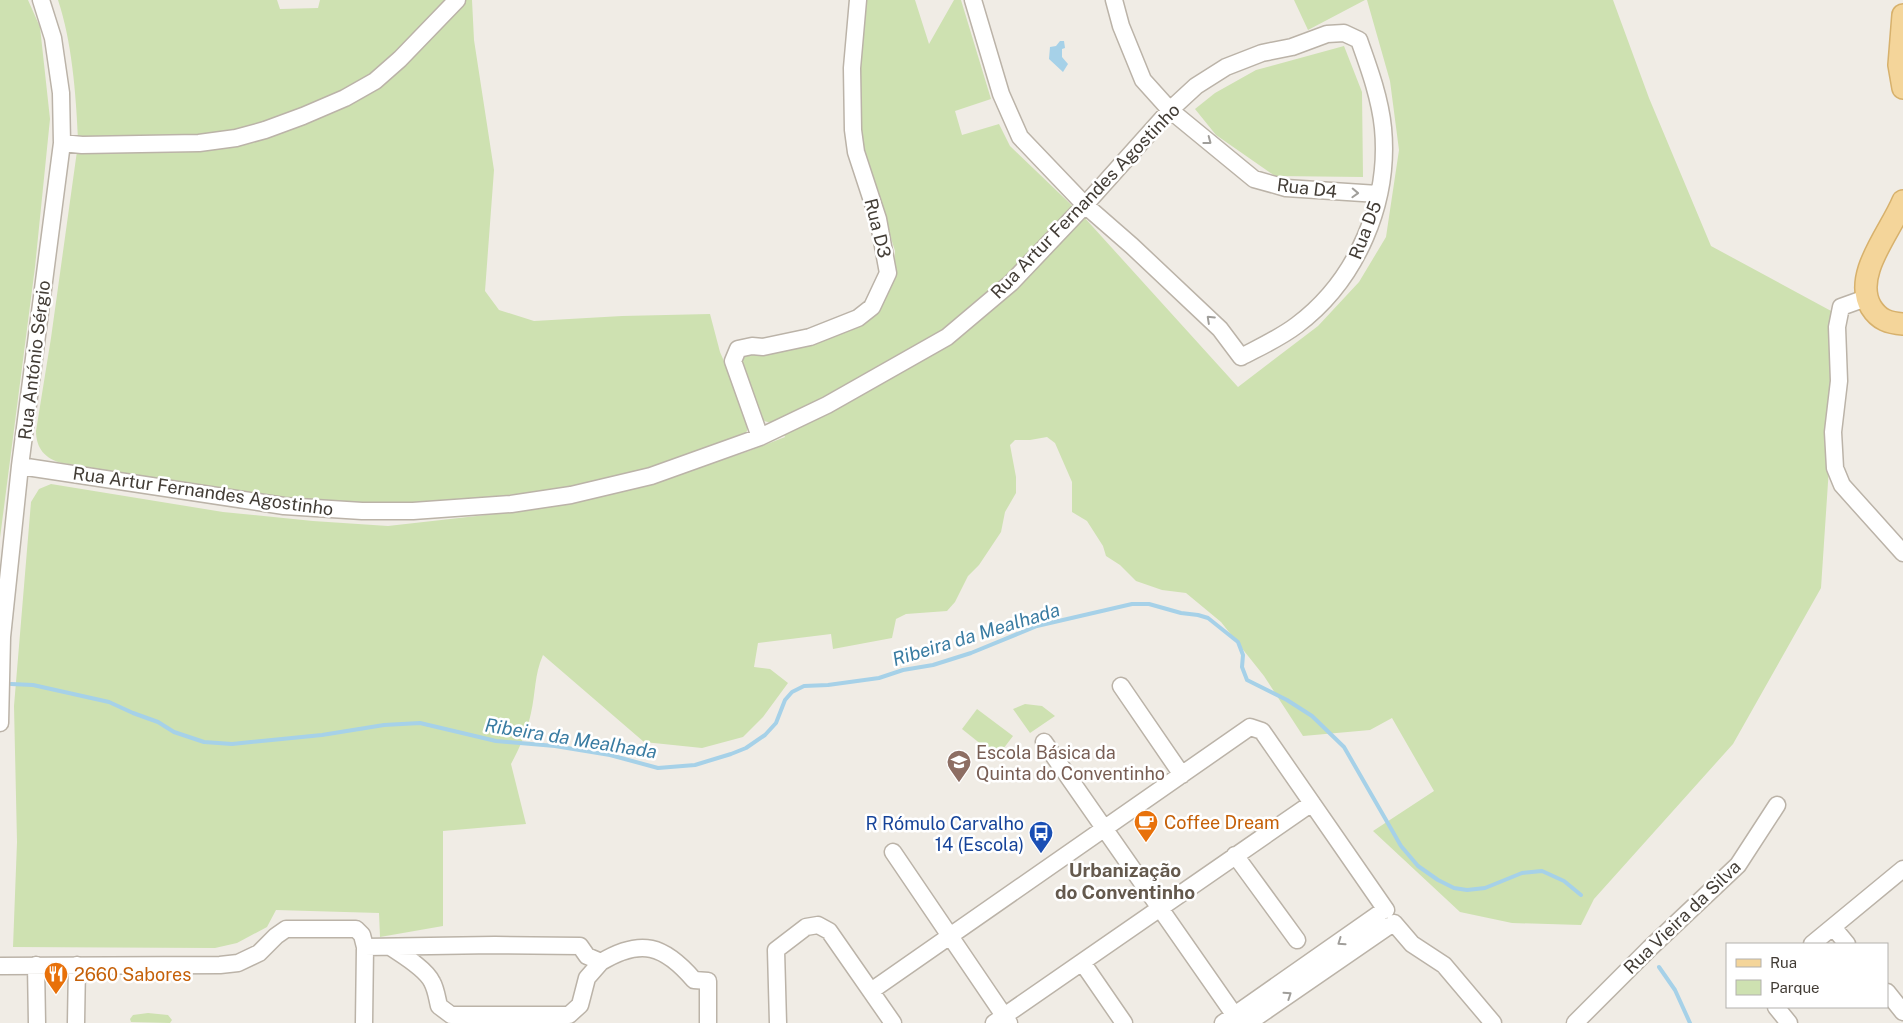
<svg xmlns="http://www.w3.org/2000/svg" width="1903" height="1023" font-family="'Public Sans',sans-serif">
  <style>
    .green { fill: #cee1b1 }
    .water { fill: #a6d1e8 }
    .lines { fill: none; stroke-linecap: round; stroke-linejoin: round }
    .stream { stroke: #a6d1e8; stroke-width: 4 }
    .minor-casing { stroke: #bbb3a8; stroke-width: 19 }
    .major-casing { stroke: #d7b16c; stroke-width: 24 }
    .minor { stroke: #fff; stroke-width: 16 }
    .major { stroke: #f4d59a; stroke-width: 21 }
    .oneway { stroke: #a09e9a }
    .labels { text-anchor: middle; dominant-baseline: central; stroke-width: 5; stroke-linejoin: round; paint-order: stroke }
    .street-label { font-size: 18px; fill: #423c35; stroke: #fff }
    .education-label { font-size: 18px; fill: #785e54; stroke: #fff; text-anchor: start }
    .food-label { font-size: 18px; fill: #c56008; stroke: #fff; text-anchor: start }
    .transit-label { font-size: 18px; fill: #164399; stroke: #fff; text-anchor: end }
    .water-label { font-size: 19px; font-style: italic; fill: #3a7ca2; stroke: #fff }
    .neighbourhood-label { font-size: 19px; font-weight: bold; fill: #64594d; stroke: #fff }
  </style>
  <rect width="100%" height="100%" fill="#f0ece5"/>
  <path class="green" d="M0,0h28l12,27 10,92 -15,148 -35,271z
    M58,0h219l3,9 38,-1 2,-8h126l-41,45 -31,30 -24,14 -117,46 -155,4c-2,-45 -6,-97 -20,-139z
    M465,0h7l2,40 20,130 -9,121 14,19 35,11 88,-5 88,-2 10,38 28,65 -1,14 -4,5c-43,15 -86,31 -130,42 -43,10 -86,15 -130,20 -30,3 -61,6 -91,6 -111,0 -221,-24 -330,-41 -17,-4 -26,-15 -26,-32l15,-93 26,-187 85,-3 174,-40z
    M863,0h52l14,44 25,-44h7l30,99 -36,12 7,24 37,-11 11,22 73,70 155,171 80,-61 41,-44 27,-45 13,-87 -9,-69 -23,-81h246l36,98 62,148 122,66 2,65 -14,211 -88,156 -139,155 -13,26 -69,-2 -52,-11 -87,-81 61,-40 -42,-73 -22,12 -67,6 -39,-60 -43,-54 -35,-29 -24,-3 -26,-9 -16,-16 -14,-9 -3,-10 -16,-25 -15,-9v-30l-17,-39 -8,-6 -17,3h-15l-5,5 6,32v16l-11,19 -4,20 -22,33 -11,11 -13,26 -8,9 -41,3 -10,5 -4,19 -59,11 -2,-15 -73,9 -4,24 16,2 18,14 -25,34 -20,20 -41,11 -58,-6 -101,-87c-9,21 -7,36 -12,58 -4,18 -11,34 -20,51l15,60 -83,7v95l-63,11 -1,-24 -103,-3 -9,17 -30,16 -22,5 -202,-1 4,-105 -3,-136 17,-204 8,-13 12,-5 172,28 90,9 75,5 134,-15 82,-15 65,-18 80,-27 36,-14 -6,-17c-8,3 -13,4 -19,-3l-18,-55 4,-8 102,-27 45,-56 2,-20 -33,-107 -4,-35z
    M1294,0h71l-57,30z
    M1344,46l18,46 1,85 -88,-1 -59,-41 -21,-26 20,-16 41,-23z
    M1025,704l17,2 13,10 -25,17 -17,-24z
    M977,709l36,27 -16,21 -35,-28z
    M148,1013l20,2 4,5 -2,3 -39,-1 -1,-3 3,-4z"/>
  <path class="water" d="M1060,41h4l1,7 -3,1v8l6,7 -5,8 -14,-13 1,-12 6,-1z"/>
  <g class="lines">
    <path class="stream" d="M11,684l22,1 76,17 24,11 25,9 16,10 30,10 28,2 90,-9 62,-10 36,-2 76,18 59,5 55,9 48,13 37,-3 36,-11 15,-6 19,-13 11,-12 9,-23 7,-8 12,-6 24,-1 51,-7 24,-8 30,-5 38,-12 66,-27 95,-22h17l32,9 17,2 10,3 30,24 5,13 -1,12 5,13 40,20 25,16 32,31 57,99 17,20 20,14 16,8 13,2 18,-2 37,-15 20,-2 22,10 17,14
      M1659,967l16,23 15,33"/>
    <defs>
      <path id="minor" d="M1114,0l7,26 22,54 27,30 84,69 32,9 92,6
        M62,143l20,2 117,-2 37,-5 29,-8 38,-14 42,-18 30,-17 25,-22 57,-59
        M1866,298l-25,9 -4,20 2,54 -6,51 2,36 7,17 61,68
        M760,437l-27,-76 5,-12 14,-3 11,1 47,-10 48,-19 14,-11 16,-34 -10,-54 -22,-67 -3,-22 -1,-62 6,-68
        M20,466l264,40 78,5h51l98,-7 60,-9 80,-19 109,-39 67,-32 120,-68 64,-54 74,-78 85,-95 26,-24 30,-19 36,-14 30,-6 35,-13 17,-1 15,7c10,28 21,58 24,88 7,74 -26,152 -86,197 -17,13 -37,22 -56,32l-21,-28 -88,-83 -47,-41 -65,-68 -19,-43 -28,-94
        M1121,686l61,89
        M0,723l2,-86 18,-171 42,-323 -1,-50 -8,-55 -12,-38
        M1044,742l196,281
        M893,852l116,171
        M1235,855l62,85
        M1394,923l18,21 32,21 49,58
        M1833,927l14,17
        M1812,944l91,-75
        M365,947l130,-2 85,1 7,10 14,6c40,-24 63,-17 93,18l14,1v42
        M392,948c12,8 34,21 40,34 4,7 5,16 7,24l12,9h118l11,-10 7,-27 14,-16
        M1082,962l42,61
        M36,965l1,58
        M0,966l220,-1 18,-2 21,-10 17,-17 10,-7h70l6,6 3,12 -1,76
        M871,991l379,-264 12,4 124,179
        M1887,992l16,20
        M1776,1007l13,16
        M76,1023l1,-58
        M778,1023l-2,-73 30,-23 12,-2 11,6 64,92
        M994,1023l318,-220
        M1223,1023l157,-110
        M1248,1023l141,-97
        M1575,1023l75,-75 88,-83 39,-60"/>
      <path id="major" d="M1903,15l-4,50 4,23
        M1903,201c-12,30 -51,74 -32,106 8,13 18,16 32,17"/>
    </defs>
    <use href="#minor" class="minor-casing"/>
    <use href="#major" class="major-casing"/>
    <use href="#minor" class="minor"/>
    <use href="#major" class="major"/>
  </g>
  <defs><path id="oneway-chevron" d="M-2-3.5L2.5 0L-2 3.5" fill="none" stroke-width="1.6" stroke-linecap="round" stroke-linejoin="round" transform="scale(1.25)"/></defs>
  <g class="oneway">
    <use href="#oneway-chevron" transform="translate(1208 141) rotate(37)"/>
    <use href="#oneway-chevron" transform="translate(1355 193) rotate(2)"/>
    <use href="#oneway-chevron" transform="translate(1210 319) rotate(-137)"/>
    <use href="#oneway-chevron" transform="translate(1341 942) rotate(145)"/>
    <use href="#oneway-chevron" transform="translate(1288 995) rotate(-34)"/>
  </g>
  <defs>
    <symbol id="school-pin" viewBox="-11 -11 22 30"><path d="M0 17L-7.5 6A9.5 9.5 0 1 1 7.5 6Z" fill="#8d6e63" stroke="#fff"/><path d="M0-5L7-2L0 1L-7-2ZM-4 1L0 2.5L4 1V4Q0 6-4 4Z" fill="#fff"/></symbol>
    <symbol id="cafe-pin" viewBox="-11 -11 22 30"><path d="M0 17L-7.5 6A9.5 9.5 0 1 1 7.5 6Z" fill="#e8710a" stroke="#fff"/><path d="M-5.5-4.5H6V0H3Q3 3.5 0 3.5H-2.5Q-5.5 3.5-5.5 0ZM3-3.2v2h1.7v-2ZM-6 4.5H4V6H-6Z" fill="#fff"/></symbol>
    <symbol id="bus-pin" viewBox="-11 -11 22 30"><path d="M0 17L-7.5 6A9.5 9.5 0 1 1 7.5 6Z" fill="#1a4fb4" stroke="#fff"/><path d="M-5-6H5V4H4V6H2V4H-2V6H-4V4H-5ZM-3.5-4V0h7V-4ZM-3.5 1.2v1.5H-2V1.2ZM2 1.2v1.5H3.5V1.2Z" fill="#fff"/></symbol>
    <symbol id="restaurant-pin" viewBox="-11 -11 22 30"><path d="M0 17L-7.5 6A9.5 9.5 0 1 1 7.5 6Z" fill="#e8710a" stroke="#fff"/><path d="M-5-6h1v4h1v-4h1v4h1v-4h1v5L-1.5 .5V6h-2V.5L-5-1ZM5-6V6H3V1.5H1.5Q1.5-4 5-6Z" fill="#fff"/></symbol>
  </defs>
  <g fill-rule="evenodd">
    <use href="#school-pin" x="945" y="748" width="28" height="38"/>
    <use href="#cafe-pin" x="1132" y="808" width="28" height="38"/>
    <use href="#bus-pin" x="1027" y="819" width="28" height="38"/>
    <use href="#restaurant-pin" x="42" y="960" width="28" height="38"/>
  </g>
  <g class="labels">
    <g class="street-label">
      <text transform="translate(1307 188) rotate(7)">Rua D4</text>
      <text transform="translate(1085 201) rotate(-46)">Rua Artur Fernandes Agostinho</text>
      <text transform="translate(878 228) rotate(76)">Rua D3</text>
      <text transform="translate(1365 230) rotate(-69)">Rua D5</text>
      <text transform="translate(34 360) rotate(-83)">Rua António Sérgio</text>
      <text transform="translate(203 491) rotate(8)">Rua Artur Fernandes Agostinho</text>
      <text transform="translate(1682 917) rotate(-44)">Rua Vieira da Silva</text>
    </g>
    <g class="education-label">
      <text x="976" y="752">Escola Básica da<tspan x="976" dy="21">Quinta do Conventinho</tspan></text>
    </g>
    <g class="food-label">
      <text x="1164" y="822">Coffee Dream</text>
      <text x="74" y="974">2660 Sabores</text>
    </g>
    <g class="transit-label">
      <text x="1024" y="823">R Rómulo Carvalho<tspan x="1024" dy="21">14 (Escola)</tspan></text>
    </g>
    <g class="water-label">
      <text transform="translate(976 634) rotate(-17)">Ribeira da Mealhada</text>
      <text transform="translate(571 738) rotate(9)">Ribeira da Mealhada</text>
    </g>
    <g class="neighbourhood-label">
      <text x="1125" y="870">Urbanização<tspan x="1125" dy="22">do Conventinho</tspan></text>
    </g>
  </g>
  <rect x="1726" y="943" width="162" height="65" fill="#ffffff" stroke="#b3b1ae"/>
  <rect x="1736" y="959" width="25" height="8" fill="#f4d59a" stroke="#b3b1ae"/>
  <text x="1770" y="968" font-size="15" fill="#423c35">Rua</text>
  <rect x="1736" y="980" width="25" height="15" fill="#cee1b1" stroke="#b3b1ae"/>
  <text x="1770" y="993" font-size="15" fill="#423c35">Parque</text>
</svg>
